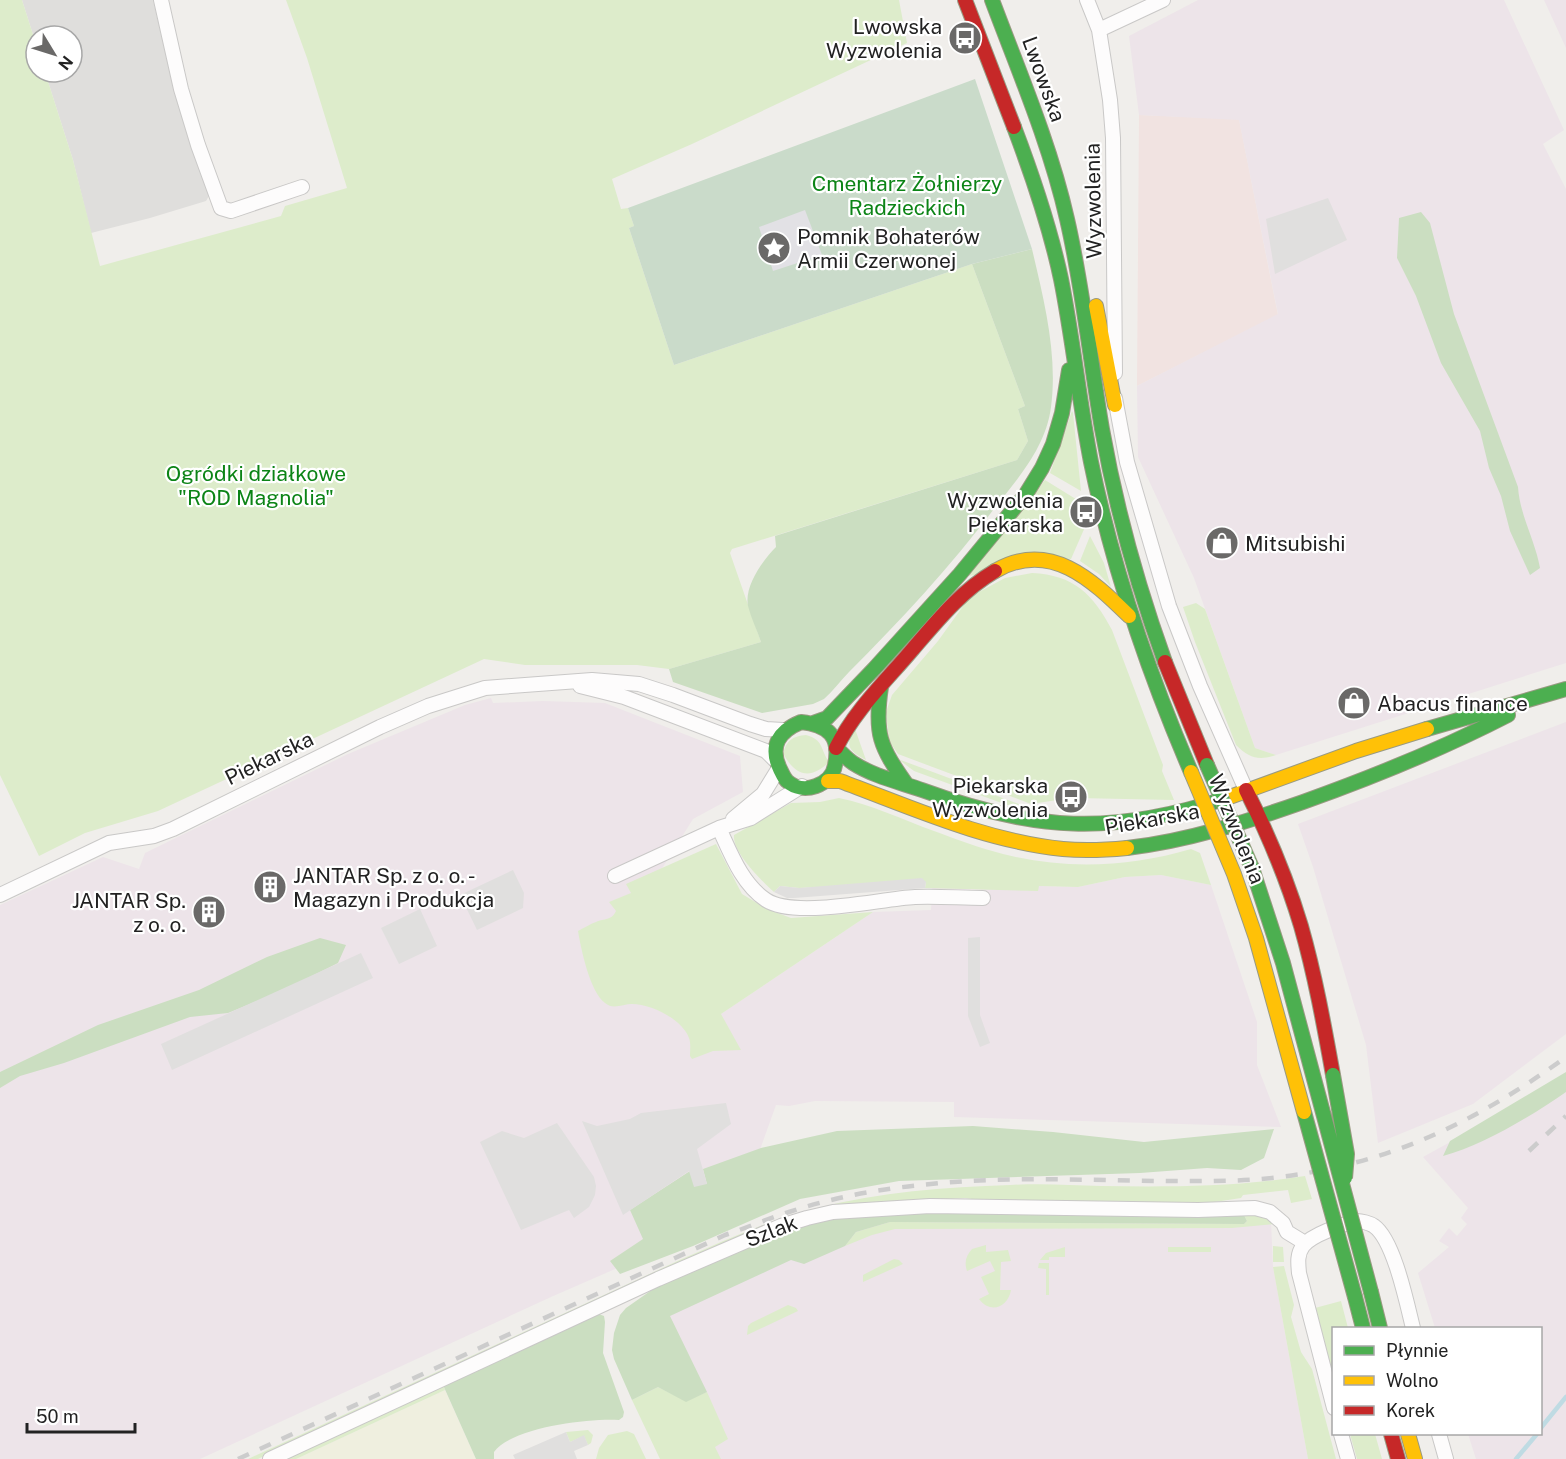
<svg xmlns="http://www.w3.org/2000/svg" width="1566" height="1459" font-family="'Public Sans',sans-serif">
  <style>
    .residential { fill: #dfdedc }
    .commercial { fill: #f1e3e1 }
    .industrial { fill: #ede4e9 }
    .farmland { fill: #efefdf }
    .grass { fill: #ddeccb }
    .forest { fill: #cbdec1 }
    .cemetery { fill: #cadbca }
    .parking { fill: #e0dfde }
    .plaza { fill: #e2e1e5 }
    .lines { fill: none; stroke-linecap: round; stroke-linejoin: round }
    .stream { stroke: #bfdbe3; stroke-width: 4.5 }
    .street-casing { stroke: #c9c8c7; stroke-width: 16 }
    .fast-casing { stroke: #999a82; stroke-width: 16 }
    .slow-casing { stroke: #999a82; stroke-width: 16 }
    .jam-casing { stroke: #999a82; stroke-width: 16 }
    .street { stroke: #fdfcfc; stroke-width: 14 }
    .fast { stroke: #4caf50; stroke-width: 14 }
    .slow { stroke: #ffc107; stroke-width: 14 }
    .jam { stroke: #c62828; stroke-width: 14 }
    .rail { stroke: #ccc; stroke-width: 4.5; stroke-dasharray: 12 12; stroke-linecap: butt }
    .fast-bridge-casing { stroke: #999a82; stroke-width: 16; stroke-linecap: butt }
    .slow-bridge-casing { stroke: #999a82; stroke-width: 16; stroke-linecap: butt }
    .fast-bridge { stroke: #4caf50; stroke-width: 14 }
    .slow-bridge { stroke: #ffc107; stroke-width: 14 }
    .labels { text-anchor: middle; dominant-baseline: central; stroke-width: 4.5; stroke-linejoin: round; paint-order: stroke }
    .poi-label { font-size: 21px; fill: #222; stroke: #fff; text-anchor: end }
    .street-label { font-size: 21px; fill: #222; stroke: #fff }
    .park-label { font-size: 21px; fill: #0c8416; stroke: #fff }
  </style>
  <rect width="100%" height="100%" fill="#f0eeeb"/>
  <path class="residential" d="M22,0h131l20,86 36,110 -3,5 -56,17 -59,15 -18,-73 -28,-88h27v-36h-36v8z"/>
  <path class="commercial" d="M1139,115l100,4 39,196 -141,71z"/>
  <path class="industrial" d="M1198,0h306l60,130 -21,14 23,45v474l-290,92 -21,-7 -61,-170 -56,-121 -1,-71 141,-72 -39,-194 -100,-5 -10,-79z
    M1544,0h22v48z
    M491,698l2,5 50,-2 62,2 135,53 3,36 -50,27 -35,56 63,139 152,-102 58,-2 3,-43 105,19 39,1 47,-10 36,-2 50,10 46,137v43l24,62 -327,-10v-15l-139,-1 -26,5 -13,-1 -23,64 -92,80 -110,48 -351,162h-200v-554l103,-48 36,12 6,-16 203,-99 117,-49z
    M1566,722v312l-93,70 -95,39 -12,-98 -53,-178 -15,-43z
    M1566,1075v384h-90l-8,-25h72v-106h-105l-17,-55 31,-26 -10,-6 10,-13 8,8 10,-12 -6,-6 7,-10 -45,-51 129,-71z
    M888,1217l383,4 2,46 35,192h-634l-50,-139z"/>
  <path class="farmland" d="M445,1390l31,69h-180z"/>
  <path class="grass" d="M0,0h22l14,44v28h9l28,88 27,106 181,-50 4,-10 62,-18 -40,-130 -21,-58h613l8,43 -215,101 -80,35 9,30 7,-1 6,18 -5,2 45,137 298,-101 53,142 -7,3 10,32 -11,19 -285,89 -2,4 31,89 -92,27 -32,-4h-112l-41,-6 -326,152 -73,22 -46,23 -39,-81z
    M1072,411l1,2 8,78 -31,-18z
    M1045,480l34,21 2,7 -4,1 1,9 6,2 1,7 -14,32 -103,17z
    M1090,536l14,27 7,24 -12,-13 -19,-13z
    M1032,573c42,2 61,21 80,57l51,135 -1,6 12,29 -97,-2 -1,-4 -12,1v4l-33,5 -133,-50 -9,-13 -3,-29 6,-17 46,-54 28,-39 13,-10 26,-14z
    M1196,603l9,6 50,139 21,7c-17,6 -27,3 -40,-10l-41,-103 -12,-35z
    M854,726l12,34c-19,-10 -20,-14 -12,-34z
    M806,735c18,5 14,14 23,27 -19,19 -35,13 -46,-9 4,-13 10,-17 23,-18z
    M898,759l126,47 -17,-1 -93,-34z
    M839,798c32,6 64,22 95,33 22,8 45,17 69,23 62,16 127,13 188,-5l9,4 11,32 -50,-10 -36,2 -47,10 -39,-1 -1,5 -113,-3 1,-6 -127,6 -19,-2 -6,6c-12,-11 -42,-40 -40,-57l57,-32 29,-1z
    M716,844l26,50 25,15 24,9 82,-6 -152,102 20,36 -28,1 -21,8 -2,-3c0,-5 1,-13 -1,-18 -7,-19 -38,-34 -57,-34 -9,0 -19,6 -27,-1 -15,-11 -24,-54 -27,-72 6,-3 12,-7 18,-9 9,-4 15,-1 20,-11l-7,-9 22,-9 -5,-9z
    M1305,1176l7,23 -21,4 -3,-13 -45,5 -2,3 -26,4 -157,1 -20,-3 -7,2h-38l-28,-4 -123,7 -531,228 -53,26h-10l434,-200c44,-19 88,-40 135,-51 63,-16 128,-21 193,-23 30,-2 61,0 91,1 68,1 136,1 204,-10z
    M1244,1215l20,1 11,6 -1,2 -42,4 -337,1 -23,6 -27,11 11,-14 34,-10 354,2 3,-3z
    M986,1245v7l22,-2 3,11 -10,1 -1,28h11c-3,18 -21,24 -32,9l10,-5 -8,-17 14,-6 -5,-10 -23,10c-3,-9 -1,-15 5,-22z
    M1273,1246l10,1 1,15h-11z
    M1065,1247v10h-16v3h-9l6,-7z
    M1168,1247h43v5h-43z
    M894,1259l5,1 4,4 -40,18v-7z
    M1039,1263h10v32h-3v-26l-8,-1z
    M1284,1266l10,39 -3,12 10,35 11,17 24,90h-28l-35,-192z
    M1341,1301l7,27h-14l-1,47 -18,-67z
    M788,1305l8,3 2,3 -51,24 1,-9 3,-3z
    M443,1385l2,5 -149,69h-15z
    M658,1387l28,14 21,-9 21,47 -13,8 6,12h-61l-28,-59z
    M588,1430l5,5 -2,8 -3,2 -4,-9 -14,6 -4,-10z
    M627,1431l7,3 12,25h-50l3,-11 9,-13z
    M1350,1434h25l7,25h-25z"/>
  <path class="forest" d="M1421,212l9,11 24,91 64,173c2,29 17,53 22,81l-10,7 -20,-44 -9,-35 -12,-28 -9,-37 -39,-68 -25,-67 -19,-38 2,-40z
    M1032,249c12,51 26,106 19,158 -5,39 -31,69 -54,98 -45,60 -96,115 -148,167 -9,9 -16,19 -25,27l-11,5 -51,9 -89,-31 -4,-13 92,-27c-4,-12 -10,-24 -13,-36 -4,-20 15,-46 28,-59l-1,-11 242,-76 11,-19 -10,-32 7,-3 -53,-142z
    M320,938l26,7 -8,18 -54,27 -56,23 -38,4 -126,46 -44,13 -20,12v-16l98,-47 101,-35 68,-33z
    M1566,1072v20c-33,23 -84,54 -123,64l7,-15z
    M973,1126l80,6 91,10 130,-13 -10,29 -23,12 -34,-2 -67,5 -241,8 -99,18 -107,47 -73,28 -10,-13 33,-22 -13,-29 60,-39 17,13 -4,-15 58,-21 76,-17z
    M895,1212l349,3 3,6 -3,3 -354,-2 -34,10 -11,14 -41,18 -13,-4 -121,56 37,76 -21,10 -28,-15 -26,13 -18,-41 -2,-9 2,-17 6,-18 6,-7 30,-21 121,-54 46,-14z
    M596,1313l8,3 1,6 -2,31 21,59 -1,5 -4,3c-29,-2 -107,7 -125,32v7h-18l-33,-74z"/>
  <path class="cemetery" d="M975,79l57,170 -60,15 -298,101 -45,-137 5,-2 -6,-18z"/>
  <path class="parking" d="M1328,198l19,42 -72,34 -9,-55z
    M513,870l11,23 -1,15 -46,22 -17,-35z
    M922,878l4,4 -1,6 -131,10h-7l-13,-6 6,-6 19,2z
    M420,909l17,37 -38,18 -18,-36z
    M980,937v78l10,28 -10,4 -12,-31v-78z
    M361,953l12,25 -201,92 -11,-26z
    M726,1103l5,21 -34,25 10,35 -13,3 -5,-16 -66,44 -41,-94 15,5 33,-7 11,-6z
    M557,1123l37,54 2,9 -1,9 -6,12 -15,11 -5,-8 -48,20 -41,-88 22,-11 22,7z
    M566,1432l4,10 14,-7 4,10 -14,6 3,8h-62l-2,-4z"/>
  <path class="plaza" d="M805,210l17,45 -49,16 -14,-44z"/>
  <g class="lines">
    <path class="stream" d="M1540,1429l26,-32
      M1516,1459l21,-25"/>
    <defs>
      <path id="street" d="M161,0l20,89 17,56 23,63 10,3 71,-24
        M1087,0l12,30 11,70 3,38 2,235
        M1099,30l64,-30
        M1115,398l12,64 42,144 31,80 46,104
        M580,686l44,11 142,54 9,9
        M733,819l30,-25 16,-26
        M719,828c12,26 23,56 47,72 29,19 113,-1 149,-3 23,-1 46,1 68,1
        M615,876l104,-48 32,-10 51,-32
        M0,895l109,-52 45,-7 19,-7 207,-102 48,-21 57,-18 107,-8 47,4 34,11 77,29 16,5 17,1
        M1334,1408l-35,-135c-1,-10 -2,-19 4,-27 8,-11 40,-22 54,-25 4,0 13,2 17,5 20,14 33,78 39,102
        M1341,1434l7,25
        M1439,1434l7,25
        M270,1459l388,-180 123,-53 26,-8 26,-6 97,-6 268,4 57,-2 15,4 13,11 4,9 18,11"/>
      <path id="fast" d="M992,0c27,72 58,144 75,219 16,69 23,140 35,210 14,79 36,158 63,233
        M1014,127c19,50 36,100 47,152 12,60 18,122 30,183 22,107 57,210 100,310
        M881,687c-7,47 -1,60 26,98
        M801,722c27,3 40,14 34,43 -3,20 -32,31 -48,16 -3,-3 -5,-8 -7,-12 -11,-23 -1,-38 21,-47z
        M813,723l14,-5 47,-49 86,-95 66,-80 16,-26 11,-24 9,-31 7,-43
        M1427,729l139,-40
        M836,748c6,5 11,11 17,15 20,13 46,19 69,27 112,41 190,46 305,8
        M1127,848c61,-7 119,-26 176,-46 70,-25 139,-53 205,-87
        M1371,1292l9,36
        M1355,1297l8,31"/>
      <path id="slow" d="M1096,306l19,99
        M995,571c55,-32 97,9 134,45
        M828,781h12c73,27 145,60 223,68 21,2 43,1 64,-1
        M1227,798l129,-47 71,-22
        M1408,1434l7,25"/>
      <path id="jam" d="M965,0l49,127
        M1165,662l42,103
        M836,748c19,-38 49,-66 76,-98 25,-29 49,-59 83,-79
        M1246,790c22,44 41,89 55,136 14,49 23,99 32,149
        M1391,1434l7,25"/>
    </defs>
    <use href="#street" class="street-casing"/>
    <use href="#fast" class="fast-casing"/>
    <use href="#slow" class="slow-casing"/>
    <use href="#jam" class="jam-casing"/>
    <use href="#street" class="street"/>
    <use href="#fast" class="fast"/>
    <use href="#slow" class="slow"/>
    <use href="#jam" class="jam"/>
    <path class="rail" d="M1529,1151l37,-35
      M238,1459l487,-224c21,-7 42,-16 64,-23 42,-14 89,-23 133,-27 78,-9 158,-5 236,-4 38,0 76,1 114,-3 115,-13 201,-54 294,-121"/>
    <defs>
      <path id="fast-bridge" d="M1207,765l45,103 31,95 88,329
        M1333,1075l14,79 -2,24
        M1304,1112l51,185"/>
      <path id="slow-bridge" d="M1191,772l43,102 22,64 48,174"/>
    </defs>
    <use href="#fast-bridge" class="fast-bridge-casing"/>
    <use href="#slow-bridge" class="slow-bridge-casing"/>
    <use href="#fast-bridge" class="fast-bridge"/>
    <use href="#slow-bridge" class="slow-bridge"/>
  </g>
  <defs>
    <symbol id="bus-disc" viewBox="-11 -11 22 22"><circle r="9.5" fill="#6a6968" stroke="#fff"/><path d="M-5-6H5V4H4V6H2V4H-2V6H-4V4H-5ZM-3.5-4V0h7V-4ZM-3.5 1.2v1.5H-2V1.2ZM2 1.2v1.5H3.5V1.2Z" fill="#fff"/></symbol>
    <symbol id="sight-disc" viewBox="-11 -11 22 22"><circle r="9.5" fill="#6a6968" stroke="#fff"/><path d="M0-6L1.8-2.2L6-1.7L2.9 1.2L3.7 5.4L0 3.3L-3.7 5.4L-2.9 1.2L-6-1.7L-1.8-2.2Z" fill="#fff"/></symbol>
    <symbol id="shop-disc" viewBox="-11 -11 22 22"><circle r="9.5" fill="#6a6968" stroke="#fff"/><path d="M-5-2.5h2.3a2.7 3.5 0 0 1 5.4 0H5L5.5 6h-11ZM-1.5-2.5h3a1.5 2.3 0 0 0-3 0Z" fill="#fff"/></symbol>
    <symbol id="building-disc" viewBox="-11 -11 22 22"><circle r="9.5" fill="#6a6968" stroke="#fff"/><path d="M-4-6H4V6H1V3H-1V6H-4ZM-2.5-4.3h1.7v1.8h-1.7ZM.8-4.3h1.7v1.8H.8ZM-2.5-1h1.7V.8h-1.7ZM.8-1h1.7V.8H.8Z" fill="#fff"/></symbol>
  </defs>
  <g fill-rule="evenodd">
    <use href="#bus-disc" x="946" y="19" width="38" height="38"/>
    <use href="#sight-disc" x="755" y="229" width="38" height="38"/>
    <use href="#bus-disc" x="1067" y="493" width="38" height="38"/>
    <use href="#shop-disc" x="1203" y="524" width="38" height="38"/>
    <use href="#shop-disc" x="1335" y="684" width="38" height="38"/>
    <use href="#bus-disc" x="1052" y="778" width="38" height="38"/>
    <use href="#building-disc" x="251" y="868" width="38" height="38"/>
    <use href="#building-disc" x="190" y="893" width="38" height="38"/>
  </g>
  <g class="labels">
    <g class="poi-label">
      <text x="942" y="26">Lwowska<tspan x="942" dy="24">Wyzwolenia</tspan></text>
      <text x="797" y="236" text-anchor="start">Pomnik Bohaterów<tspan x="797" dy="24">Armii Czerwonej</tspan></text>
      <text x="1063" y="500">Wyzwolenia<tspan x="1063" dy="24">Piekarska</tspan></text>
      <text x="1245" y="543" text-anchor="start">Mitsubishi</text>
      <text x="1377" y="703" text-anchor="start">Abacus finance</text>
      <text x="1048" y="785">Piekarska<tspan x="1048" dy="24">Wyzwolenia</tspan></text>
      <text x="293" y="875" text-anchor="start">JANTAR Sp. z o. o. -<tspan x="293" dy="24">Magazyn i Produkcja</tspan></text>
      <text x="186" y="900">JANTAR Sp.<tspan x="186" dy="24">z o. o.</tspan></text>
    </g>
    <g class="street-label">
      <text transform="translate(1044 79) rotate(70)">Lwowska</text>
      <text transform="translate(1093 201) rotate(-91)">Wyzwolenia</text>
      <text transform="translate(269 758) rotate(-26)">Piekarska</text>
      <text transform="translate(1152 819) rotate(-10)">Piekarska</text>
      <text transform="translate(1237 829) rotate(68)">Wyzwolenia</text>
      <text transform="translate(771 1231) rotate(-21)">Szlak</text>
    </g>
    <g class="park-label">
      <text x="907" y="183">Cmentarz Żołnierzy<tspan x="907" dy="24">Radzieckich</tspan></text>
      <text x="256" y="473">Ogródki działkowe<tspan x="256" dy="24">"ROD Magnolia"</tspan></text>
    </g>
  </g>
  <rect x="1332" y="1327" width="210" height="108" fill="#ffffff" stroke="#a7a7a7" stroke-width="1.5"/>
  <rect x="1344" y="1346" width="30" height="9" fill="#4caf50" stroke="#a7a7a7" stroke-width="1.5"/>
  <text x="1386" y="1357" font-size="18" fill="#222222">Płynnie</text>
  <rect x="1344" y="1376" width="30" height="9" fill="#ffc107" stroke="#a7a7a7" stroke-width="1.5"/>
  <text x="1386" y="1387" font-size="18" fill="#222222">Wolno</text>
  <rect x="1344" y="1406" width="30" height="9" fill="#c62828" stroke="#a7a7a7" stroke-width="1.5"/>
  <text x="1386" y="1417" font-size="18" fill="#222222">Korek</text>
  <g transform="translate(54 54) rotate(128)"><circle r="28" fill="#ffffff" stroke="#a7a7a7" stroke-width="1.5"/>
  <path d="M0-4.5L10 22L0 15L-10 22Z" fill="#6a6968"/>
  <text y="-9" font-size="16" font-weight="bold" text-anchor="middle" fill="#222222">N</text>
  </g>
  <path d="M27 1423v9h108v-9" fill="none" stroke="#222222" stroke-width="3"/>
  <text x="36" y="1423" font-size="18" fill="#222222" stroke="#ffffff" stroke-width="4.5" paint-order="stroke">50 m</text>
</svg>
